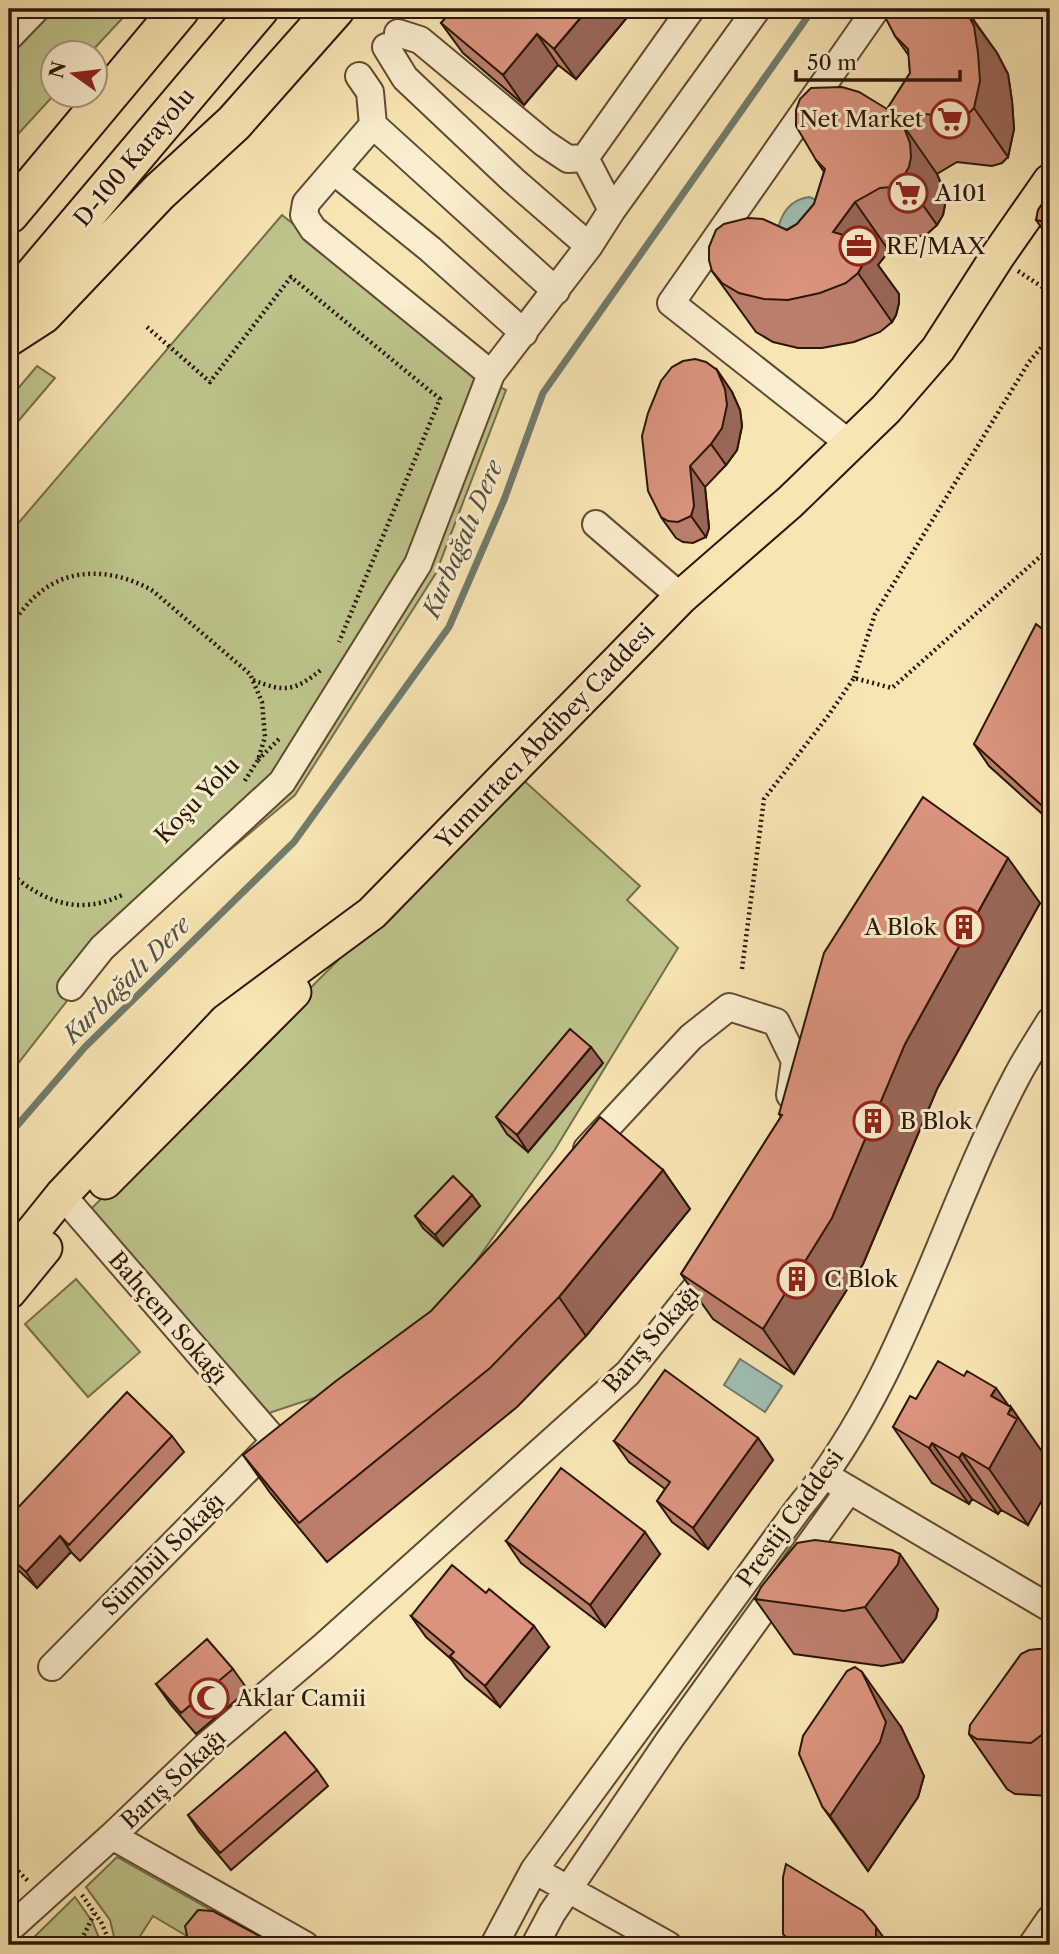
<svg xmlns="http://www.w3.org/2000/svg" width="1059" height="1954" font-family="'Libre Caslon Text',serif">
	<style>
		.green { fill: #bec48c; stroke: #756e48; stroke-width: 2 }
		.water { fill: #9fbeb3; stroke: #717b6d; stroke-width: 2 }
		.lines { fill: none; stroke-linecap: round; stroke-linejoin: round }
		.stream { stroke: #717b6d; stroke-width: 7 }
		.minor-casing { stroke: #5f4a31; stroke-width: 30 }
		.major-casing { stroke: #2c1705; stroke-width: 37 }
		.highway-casing { stroke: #2c1705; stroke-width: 42 }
		.path { stroke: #2c1705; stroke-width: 4.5; stroke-dasharray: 2 3.5; stroke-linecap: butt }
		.minor { stroke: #faeece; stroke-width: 26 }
		.major { stroke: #f8e5b4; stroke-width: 33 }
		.highway { stroke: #f8e5b4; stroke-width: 38 }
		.wall { fill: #bc7e6c; stroke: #2c1705; stroke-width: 2 }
		.shaded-wall { fill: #996758; stroke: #2c1705; stroke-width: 2 }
		.building { fill: #db937d; stroke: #2c1705; stroke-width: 2 }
		.labels { text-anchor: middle; stroke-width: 6; stroke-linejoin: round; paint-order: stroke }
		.poi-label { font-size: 23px; fill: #2c1705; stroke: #faeece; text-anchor: start }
		.street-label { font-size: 23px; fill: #2c1705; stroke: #faeece }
		.water-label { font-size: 24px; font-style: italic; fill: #545142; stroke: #faeece }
	</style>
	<rect width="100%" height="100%" fill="#f8e5b4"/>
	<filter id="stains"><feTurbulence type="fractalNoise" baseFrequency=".00286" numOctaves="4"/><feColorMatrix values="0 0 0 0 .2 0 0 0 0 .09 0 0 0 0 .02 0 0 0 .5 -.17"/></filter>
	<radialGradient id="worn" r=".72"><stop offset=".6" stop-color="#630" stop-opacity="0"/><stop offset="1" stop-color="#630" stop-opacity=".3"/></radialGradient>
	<path class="green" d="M48,9H131L91,52H52L54,95L9,144V49Z
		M282,215L494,384L506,390L436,573L295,795L99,960L9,1075V534Z
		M37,366L55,378L9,432V399Z
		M520,777L640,886L627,900L678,948L554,1151L441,1311L338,1390L254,1418L87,1213Z
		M76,1279L140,1352L88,1397L25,1324Z
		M117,1857L225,1918L202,1945L153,1916L135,1944L116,1945L110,1920L86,1887Z
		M75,1897L92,1921L102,1945H26Z"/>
	<path class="water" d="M809,197L817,200L815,230L777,232C781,214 789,200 809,197Z
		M740,1359L782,1386L765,1412L724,1385Z"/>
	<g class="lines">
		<path class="stream" d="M9,1135L85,1047L294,842L449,627L504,500L543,393L813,9"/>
		<g class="minor-casing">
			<path id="minor" d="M398,33L420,40L544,143L568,159L585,158
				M9,37L36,9
				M386,47L405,78L513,180L589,246
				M359,76L370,92L373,125L556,291
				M373,125L306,203L304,215L313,229L491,374
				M335,172L430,249L524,333
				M612,210L585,158L691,9
				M850,444L671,303L876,9
				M596,524L681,597
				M71,987L102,948L282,782L418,564L491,374L589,246L612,210L757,9
				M587,1149L691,1037L729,1007L776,1022L795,1061L790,1095
				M62,1195L275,1441
				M836,1482L1050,1608
				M52,1667L274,1442
				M112,1836L305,1945
				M534,1870L668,1945
				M9,1929L112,1836L205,1747L324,1646L628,1373L706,1275L712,1263
				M494,1945L534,1870L798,1509C903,1383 941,1219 1017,1076C1027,1057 1039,1039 1050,1021
				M535,1945L552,1913L670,1739L849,1490
				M1032,1945L1050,1919"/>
		</g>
		<g class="major-casing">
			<path id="major" d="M105,1182L294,992
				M9,1261L62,1195L226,1021L372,913L681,597L790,502L886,409L938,349L997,257L1050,181
				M9,1292L45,1248"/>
		</g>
		<g class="highway-casing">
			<path id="highway" d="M9,214L180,9
				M9,305L259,9
				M9,336L43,314L159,192L234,123L335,9"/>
		</g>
		<path class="path" d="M1018,271L1050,292
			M147,327L210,382L291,277L440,399L339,642
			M9,627C18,616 27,603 38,594C71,565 118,570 153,591L250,674L262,702L265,737L258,760L244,782
			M854,678L875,614L1029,362L1050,337
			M253,680C285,693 295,691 322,669
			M258,760L280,738
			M9,872C43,902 79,916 122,895
			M742,969L764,799L828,716L854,678L892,688L1050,548
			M9,1866L14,1867L29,1882
			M82,1895L101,1922L111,1945
			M79,1945L94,1914"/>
		<use href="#minor" class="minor"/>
		<use href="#major" class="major"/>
		<use href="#highway" class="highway"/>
	</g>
	<path class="wall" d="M453,9H634L576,79L558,65L524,105L463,53L441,23Z
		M884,9H966L997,53L1008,74L1012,101L1014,129L1008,157L1002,163L992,166L957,162L937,174L944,191L945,205L943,215L937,225L926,235L914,237L889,251L878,265L899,294V303L896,315L892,322L880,332L854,342L822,348H798L773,342L756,332L712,271L797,224L814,204L824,172L816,160L887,109L910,73L909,56L895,36Z
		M1050,195V232L1044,231L1036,220Z
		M717,370L732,392L740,410L742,426L737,450L726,465L705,487L709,528L706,537L693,543L683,542L676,538L661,517Z
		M1050,635V821L989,766L974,744Z
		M1040,903L937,1089L863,1264L794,1374L713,1319L681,1274L781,1117L779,1114Z
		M603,1063L528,1152L507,1134L496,1117Z
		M663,1170L690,1209L586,1336L517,1407L327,1562L271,1494L243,1455Z
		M472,1195L480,1206L443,1246L423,1228L415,1216Z
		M916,1399L1050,1466L1028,1525L1001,1510L998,1514L972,1499L969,1504L932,1483L893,1427Z
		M172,1436L184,1452L80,1561L71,1552L37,1588L9,1561V1508L14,1512Z
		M758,1438L773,1460L708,1549L672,1522L657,1501L665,1489L629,1462L614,1441Z
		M506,1541L660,1554L605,1627L521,1563Z
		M755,1599L938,1609L936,1618L903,1662L882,1666L794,1654Z
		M411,1616L549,1647L500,1707L465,1678L451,1659L426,1637Z
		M1050,1649V1796L1015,1794L1007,1789L969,1734Z
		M233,1669L248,1690L196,1734L171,1705L156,1684Z
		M901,1727L924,1776L918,1797L868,1871L822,1806Z
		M317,1770L328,1786L231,1870L199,1832L188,1815Z"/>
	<path class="shaded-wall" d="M588,9H634L576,79L554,49Z
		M965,9L997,53L1008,74L1012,101L1014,129L1008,157L974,108Z
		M537,34L558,65L524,105L503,75Z
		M903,125L937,174L944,191L945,205L943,215L937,225L903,177Z
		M855,202L889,251L878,265L899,294V303L896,315L892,322L858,273L833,232Z
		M717,370L732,392L740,410L742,426L737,450L726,465L711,444Z
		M690,466L705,487L709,528L706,537L691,516Z
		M1008,858L1040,903L937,1089L863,1264L794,1374L763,1329L905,1044Z
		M591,1047L603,1063L528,1152L517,1135Z
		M663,1170L690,1209L586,1336L559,1297Z
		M472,1195L480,1206L443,1246L435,1235Z
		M996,1388L1011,1409V1407L1050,1463V1486L1028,1525L989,1469L991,1396Z
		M758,1438L773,1460L708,1549L693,1528Z
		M932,1443L972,1499L969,1504L929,1448Z
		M962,1453L1001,1510L998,1514L959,1458Z
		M9,1459L14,1466L9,1471Z
		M645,1532L660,1554L605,1627L590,1605Z
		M60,1536L71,1552L37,1588L26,1572Z
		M900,1554L938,1609L936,1618L903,1662L865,1607Z
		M534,1626L549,1647L500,1707L485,1686Z
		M862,1672L901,1727L924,1776L918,1797L868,1871L830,1816Z
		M876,1927L889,1945H876Z"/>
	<path class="building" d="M453,9H588L554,49L537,34L503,75L441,23Z
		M884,9H965L974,26L978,53L980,81L974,108L968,114L958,117L923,114L903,125L910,143L911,157L909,167L903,177L892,187L880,188L855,202L833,232L857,239L865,245V254L862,266L858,273L846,283L820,293L788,300L764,299L739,293L722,283L712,271L709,260V247L716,230L724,224L748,218L763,219L787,230L797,224L814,204L825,169L816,160L796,126V110L800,99L811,88L842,87L859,92L887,109L910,73L908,49L895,36L884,15Z
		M1048,195H1050V223L1036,220L1038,210Z
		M695,359L706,362L717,370L725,389L727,405L722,428L711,444L690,466L694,506L691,516L678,522L668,521L661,517L648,491L642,436L648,413L661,381L672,367L683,361Z
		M1036,624L1050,635V813L974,744Z
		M923,797L1008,858L905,1044L832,1218L763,1329L681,1274L782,1115L779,1114L824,953Z
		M570,1029L591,1047L517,1135L496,1117Z
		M600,1117L663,1170L559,1297L490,1368L299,1523L243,1455L336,1381L431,1311L497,1239Z
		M453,1176L472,1195L435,1235L415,1216Z
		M938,1361L964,1376L967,1371L996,1388L991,1396L1011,1407L1008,1414L1017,1419L989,1469L962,1453L959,1458L932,1443L929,1448L893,1427L910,1396L916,1399Z
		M665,1370L758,1438L693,1528L657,1501L670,1482L614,1441Z
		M127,1392L172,1436L69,1545L60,1536L26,1572L9,1556V1508L14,1512Z
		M561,1468L645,1532L590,1605L506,1541Z
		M815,1540L892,1550L900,1554L898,1564L865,1607L844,1611L755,1599L761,1587L797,1543Z
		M452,1565L486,1593L489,1589L534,1626L485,1686L450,1656L454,1652L411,1616Z
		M207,1639L233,1669L181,1713L156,1684Z
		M1038,1649H1050V1727L1048,1730L1031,1743L977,1739L969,1734L970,1725L1021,1654L1029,1650Z
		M855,1667L862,1672L886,1722L880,1742L830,1816L822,1806L799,1754L803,1736L847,1671Z
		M285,1732L317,1770L220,1853L188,1815Z
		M786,1864L863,1911L876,1927V1945H793L783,1934V1877Z
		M198,1910L213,1911L276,1945H189L185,1926Z"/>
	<defs>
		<g id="supermarket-ring" transform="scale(2.0125)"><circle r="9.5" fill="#faeece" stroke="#8f2418" stroke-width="1.5"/><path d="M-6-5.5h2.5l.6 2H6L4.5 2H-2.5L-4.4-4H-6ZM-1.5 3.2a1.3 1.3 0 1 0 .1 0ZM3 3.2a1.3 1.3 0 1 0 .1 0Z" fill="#8f2418"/></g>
		<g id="office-ring" transform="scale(2.0125)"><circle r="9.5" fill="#faeece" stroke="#8f2418" stroke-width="1.5"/><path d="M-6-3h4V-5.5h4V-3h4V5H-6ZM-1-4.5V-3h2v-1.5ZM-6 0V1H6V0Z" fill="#8f2418"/></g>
		<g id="building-ring" transform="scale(2.0125)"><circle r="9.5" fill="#faeece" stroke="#8f2418" stroke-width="1.5"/><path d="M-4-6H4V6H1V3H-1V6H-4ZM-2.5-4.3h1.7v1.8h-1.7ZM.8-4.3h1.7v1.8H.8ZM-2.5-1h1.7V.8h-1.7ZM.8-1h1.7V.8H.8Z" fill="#8f2418"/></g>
		<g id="mosque-ring" transform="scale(2.0125)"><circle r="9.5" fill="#faeece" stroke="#8f2418" stroke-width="1.5"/><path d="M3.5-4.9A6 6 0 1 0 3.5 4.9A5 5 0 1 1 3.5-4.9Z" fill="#8f2418"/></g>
	</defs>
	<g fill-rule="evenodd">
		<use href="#supermarket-ring" x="950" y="119"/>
		<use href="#supermarket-ring" x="908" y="193"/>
		<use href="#office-ring" x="859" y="246"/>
		<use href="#building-ring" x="964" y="927"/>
		<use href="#building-ring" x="873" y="1121"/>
		<use href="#building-ring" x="797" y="1279"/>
		<use href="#mosque-ring" x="209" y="1698"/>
	</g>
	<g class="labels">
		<g class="poi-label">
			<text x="923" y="127" text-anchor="end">Net Market</text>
			<text x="935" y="201">A101</text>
			<text x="886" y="254">RE/MAX</text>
			<text x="937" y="935" text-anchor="end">A Blok</text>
			<text x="900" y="1129">B Blok</text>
			<text x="824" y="1287">C Blok</text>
			<text x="236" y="1706">Aklar Camii</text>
		</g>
		<g class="street-label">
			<text transform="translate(134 157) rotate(-50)" y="8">D-100 Karayolu</text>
			<text transform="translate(545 736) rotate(-46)" y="8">Yumurtacı Abdibey Caddesi</text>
			<text transform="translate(197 800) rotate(-46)" y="8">Koşu Yolu</text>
			<text transform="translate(168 1318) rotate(49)" y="8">Bahçem Sokağı</text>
			<text transform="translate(651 1339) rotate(-49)" y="8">Barış Sokağı</text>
			<text transform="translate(790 1518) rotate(-54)" y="8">Prestij Caddesi</text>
			<text transform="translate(163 1554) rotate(-45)" y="8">Sümbül Sokağı</text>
			<text transform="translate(173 1779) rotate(-43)" y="8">Barış Sokağı</text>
		</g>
		<g class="water-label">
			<text transform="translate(463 539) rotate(-67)" y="8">Kurbağalı Dere</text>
			<text transform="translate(127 980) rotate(-45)" y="8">Kurbağalı Dere</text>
		</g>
	</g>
	<rect width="1059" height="1954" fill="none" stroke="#f8e5b4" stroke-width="35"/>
	<rect x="10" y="10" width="1038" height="1933" fill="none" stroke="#2c1705" stroke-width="3.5"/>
	<rect x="18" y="18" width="1024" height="1919" fill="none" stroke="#2c1705" stroke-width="2"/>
	<g transform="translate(74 74) rotate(284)"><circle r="33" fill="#faeece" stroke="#a8987e" stroke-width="2"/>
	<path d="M0-5L12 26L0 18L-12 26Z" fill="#8f2418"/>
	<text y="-10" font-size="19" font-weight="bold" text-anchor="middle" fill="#2c1705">N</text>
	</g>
	<path d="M796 70v10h164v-10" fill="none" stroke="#2c1705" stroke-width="3.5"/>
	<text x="807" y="70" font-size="21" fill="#2c1705" stroke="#faeece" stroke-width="5" paint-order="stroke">50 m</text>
	<rect width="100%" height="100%" filter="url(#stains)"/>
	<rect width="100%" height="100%" fill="url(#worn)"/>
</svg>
